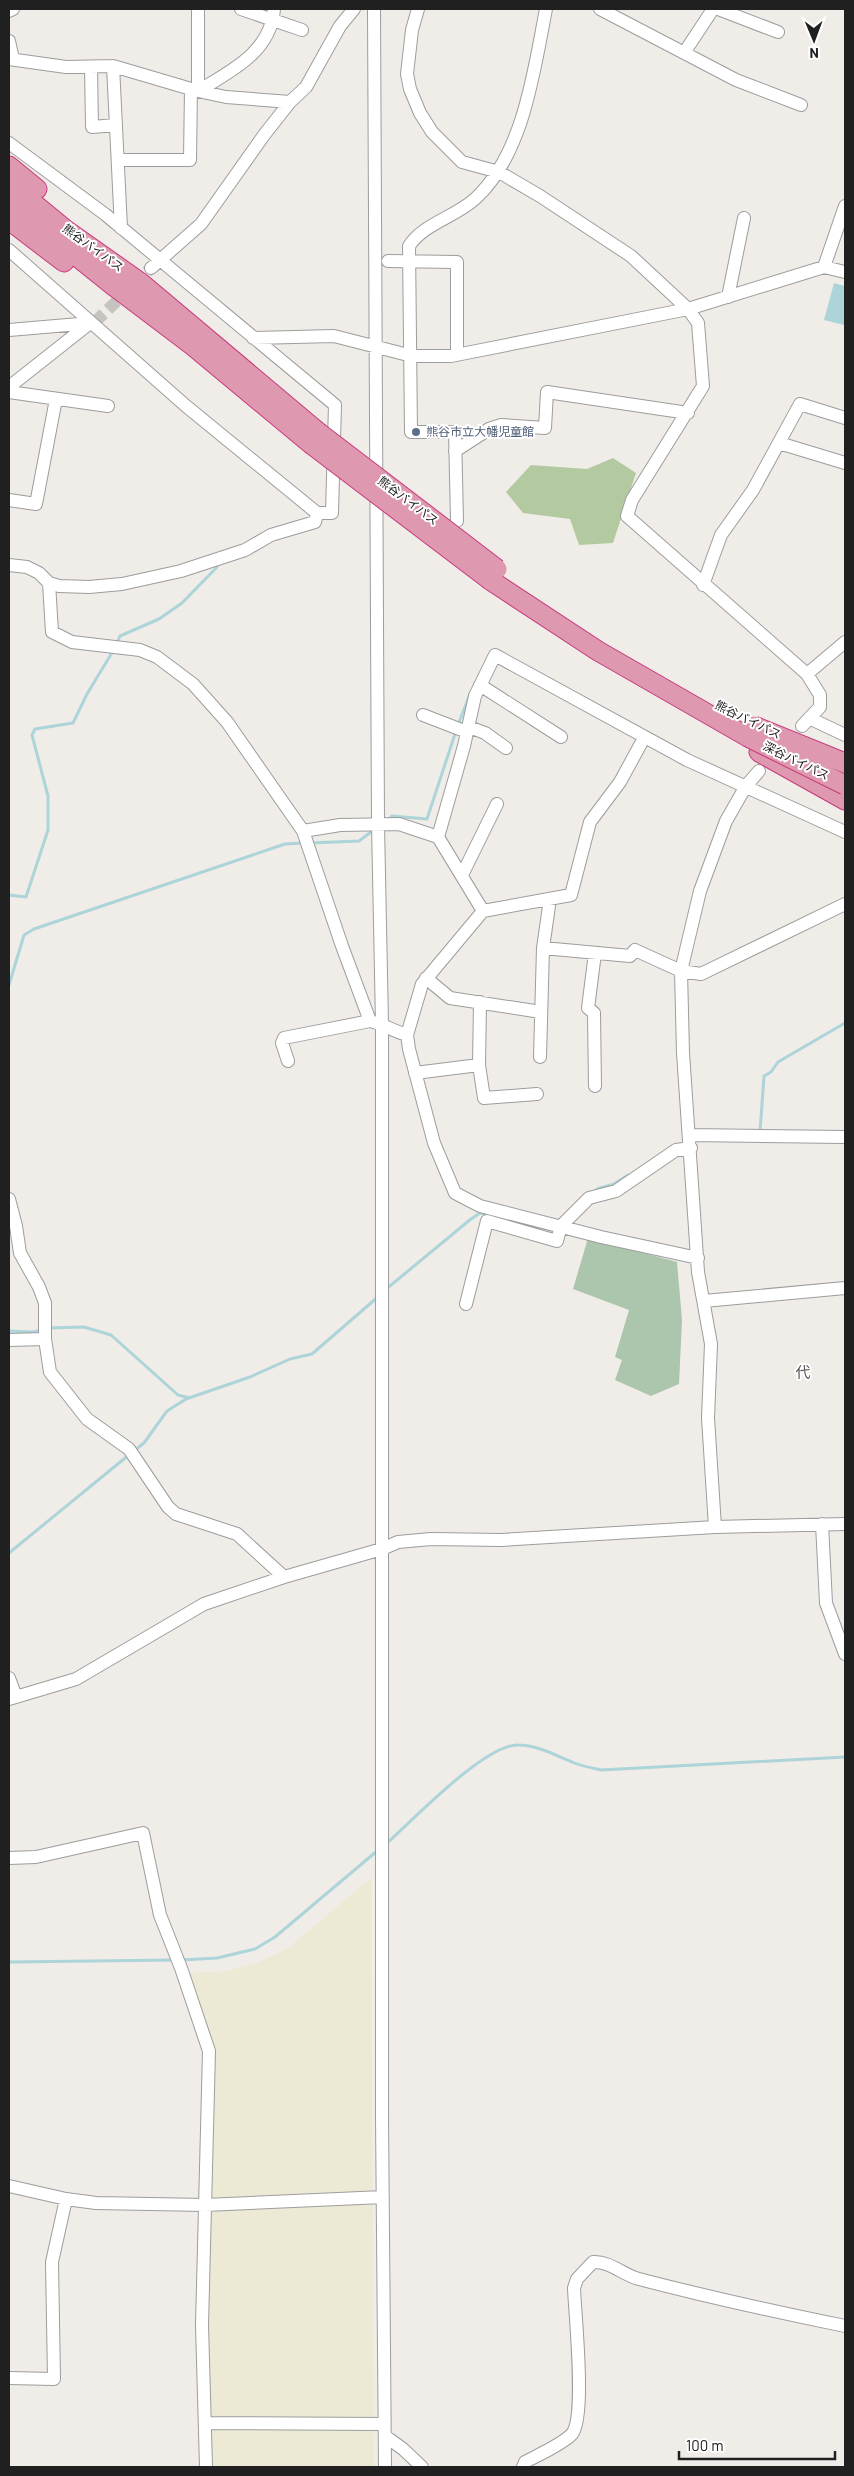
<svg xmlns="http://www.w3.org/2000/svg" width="854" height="2476" font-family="Barlow,'Noto Sans JP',sans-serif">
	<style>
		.farmland { fill: #ecead5 }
		.forest { fill: #b3caa1 }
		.cemetery { fill: #abc6ac }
		.water { fill: #add4d8 }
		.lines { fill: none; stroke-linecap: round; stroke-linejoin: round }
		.stream { stroke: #add4d8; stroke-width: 3 }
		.minor-tunnel { stroke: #c6c3c0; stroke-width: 12; stroke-dasharray: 12 6; stroke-linecap: butt }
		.minor-casing { stroke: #9d9d9d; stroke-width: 14 }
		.highway-casing { stroke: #c83a7f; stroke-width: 21 }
		.minor { stroke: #fff; stroke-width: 12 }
		.highway { stroke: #de98af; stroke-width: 19 }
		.highway-bridge-casing { stroke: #c83a7f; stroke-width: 21; stroke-linecap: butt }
		.highway-bridge { stroke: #de98af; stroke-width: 19 }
		.service-dot { fill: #5c6f8a; stroke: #fff; stroke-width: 2 }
		.labels { text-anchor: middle; stroke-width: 4; stroke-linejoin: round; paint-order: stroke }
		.street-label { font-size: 12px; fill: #202020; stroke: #fff }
		.service-label { font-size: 12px; fill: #4e5e75; stroke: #fff; text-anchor: start }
		.quarter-label { font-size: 15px; fill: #535353; stroke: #fff }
	</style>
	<rect width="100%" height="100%" fill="#f0ece8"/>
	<path class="farmland" d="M371,1878L374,2467H208L207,2047L188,1973L227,1971L259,1962L287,1949Z"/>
	<path class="forest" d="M613,458L636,473L613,543L579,545L570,519L523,513L506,492L531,465L587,469Z"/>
	<path class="cemetery" d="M588,1238L677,1262L682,1320L679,1384L651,1396L615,1380L622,1360L615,1357L629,1310L573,1289Z"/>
	<path class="water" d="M834,283L845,286L844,325L824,320Z"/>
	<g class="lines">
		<path class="stream" d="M117,643L120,636L159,619L182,603L217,567
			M458,725L470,694
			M388,820L392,816L427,819L456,731
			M310,843L359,841L375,829
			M9,895L26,897L48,830V796L32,735L35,729L73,723L87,694L113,651
			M9,985L24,935L34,929L285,844L303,843
			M760,1132L764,1076L771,1072L778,1062L845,1023
			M597,1189L614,1184L628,1175
			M385,1290L471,1219L480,1213L489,1215
			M48,1328L84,1327L111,1335L178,1395L190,1398
			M9,1331L32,1332L42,1330
			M135,1450L144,1443L167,1411L186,1399L250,1377L290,1359L312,1354L379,1296
			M9,1553L130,1454
			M386,1844C412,1821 485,1744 518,1745C537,1745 555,1755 572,1762C581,1766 592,1768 601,1770L845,1757
			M182,1960L217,1958L255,1949L275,1937L377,1851
			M9,1962L175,1960"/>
		<path class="minor-tunnel" d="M95,322L151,268"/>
		<g class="minor-casing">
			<path id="minor" d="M241,9L302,30
				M374,9L378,824L382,1024V2116L385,2467
				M418,9L412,30L407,74L410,89L420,113L432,132L462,162L499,172L540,196L631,256L688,309L698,323L703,386L632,500L627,516L807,674L820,695V707L802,726
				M600,9L736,80L801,105
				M718,9L778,32
				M9,11L13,9
				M9,41L13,59
				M684,53L713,9
				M9,59L66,67L113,66L198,91L226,97L290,102
				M113,66L121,228
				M91,67L92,127L116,125
				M198,91C231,71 271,52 274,9
				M198,91V9
				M9,143L106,215L335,405L332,513H317
				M118,160H190L191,89
				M9,250L186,406L317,513L315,522L271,535L245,550L181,571L122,584L89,587L59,586L49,583L39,573L27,567L9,565
				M388,261L457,262V355
				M824,267L845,206
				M151,268L201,224L264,135L290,102L306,87L340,26L354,9
				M728,297L744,218
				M9,330L91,323
				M253,338L334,336L412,356H451L688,309L824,267L845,272
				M9,387L90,323
				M9,392L108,406
				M779,443L845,463
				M455,451L489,429L501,425L545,428L547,392L688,413
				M9,500L36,504L56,399
				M457,521L455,432H411L409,246C424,223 456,217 476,198C524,153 534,70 546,9
				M49,583L52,632L72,642L140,650L157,657L193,684L227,722L303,831L342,946L370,1021C383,1024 393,1031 407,1035L409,1049L434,1143L455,1193L480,1206L601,1237L698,1258
				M703,585L721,535L753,490L800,404L845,418
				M807,674L845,642
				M480,685L561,737
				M423,715L467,732
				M809,718L845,735
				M469,727L485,733L506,748
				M303,831L340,825L399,824L438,837L483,911L571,895L590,822L620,782L644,738
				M438,837L464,746L475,696L495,655L687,760L845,832
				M462,875L497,804
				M543,948L630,956L635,950L681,971L701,974L845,904
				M595,953L588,1008L594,1013L595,1086
				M426,978L450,998L541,1012
				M480,1002L479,1065L484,1098L537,1094
				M407,1035L422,984L483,911
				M540,1057L543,948L550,899
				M288,1061L282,1043L284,1038L370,1021
				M415,1073L479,1065
				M690,1135L845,1137
				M9,1199L16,1226L20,1253L39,1287L45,1303V1339L50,1372L87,1419L129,1449L168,1507L176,1514L237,1534L284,1577
				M704,1301L845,1288
				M466,1304L487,1221L557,1241L561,1226L589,1198L616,1191L676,1150L691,1148
				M9,1340L45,1339
				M822,1524L826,1603L845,1654
				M715,1527L708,1418L711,1344L698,1272L683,1053L681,971L700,891L726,821L746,786L759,771
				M9,1678L16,1697
				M9,1699L76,1679L204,1604L284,1577L382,1549L398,1542L431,1539L501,1540L715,1527L845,1524
				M9,1858L36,1857L143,1833L160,1915L181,1968L209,2051L202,2325L206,2467
				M9,2186L66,2199L96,2203L205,2205L383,2197
				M9,2378L54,2379L52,2262L66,2199
				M206,2423L384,2424
				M385,2436L403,2449L422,2467
				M523,2467L525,2462C538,2455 563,2444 572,2434C586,2417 575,2315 574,2288L577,2279L593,2262C610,2261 623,2275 639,2279C708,2297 776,2312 845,2326"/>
		</g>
		<g class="highway-casing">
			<path id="highway" d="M9,166L37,189
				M9,183L66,230L141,283L318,432
				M9,202L115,287L193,346L311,444
				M9,220L64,262
				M490,580L598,651L748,737
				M759,752L845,800"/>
		</g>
		<use href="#minor" class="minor"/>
		<use href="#highway" class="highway"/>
		<g class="highway-bridge-casing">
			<path id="highway-bridge" d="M318,432L497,569
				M311,444L490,580
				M754,726L845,763
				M748,737L845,785"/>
		</g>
		<use href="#highway-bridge" class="highway-bridge"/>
	</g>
	<circle class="service-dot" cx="416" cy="432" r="5"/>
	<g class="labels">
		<g class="street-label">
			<text transform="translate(93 248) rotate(36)" y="4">熊谷バイパス</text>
			<text transform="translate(408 501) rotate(37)" y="4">熊谷バイパス</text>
			<text transform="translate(748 720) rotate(26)" y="4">熊谷バイパス</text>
			<text transform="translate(796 761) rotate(26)" y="4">深谷バイパス</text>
		</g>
		<g class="service-label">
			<text x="426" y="436">熊谷市立大幡児童館</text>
		</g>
		<g class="quarter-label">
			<text x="803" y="1378">代</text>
		</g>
	</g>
	<rect width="854" height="2476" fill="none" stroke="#202020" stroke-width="20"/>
	<g transform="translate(814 40) rotate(179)" stroke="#ffffff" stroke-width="4" paint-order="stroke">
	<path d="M0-4L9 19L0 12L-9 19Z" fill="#202020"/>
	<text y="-8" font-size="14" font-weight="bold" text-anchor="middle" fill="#202020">N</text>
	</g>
	<path d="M679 2451v8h156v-8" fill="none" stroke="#202020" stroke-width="2.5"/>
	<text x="686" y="2451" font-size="15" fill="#202020" stroke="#ffffff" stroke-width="4" paint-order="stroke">100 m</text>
</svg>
